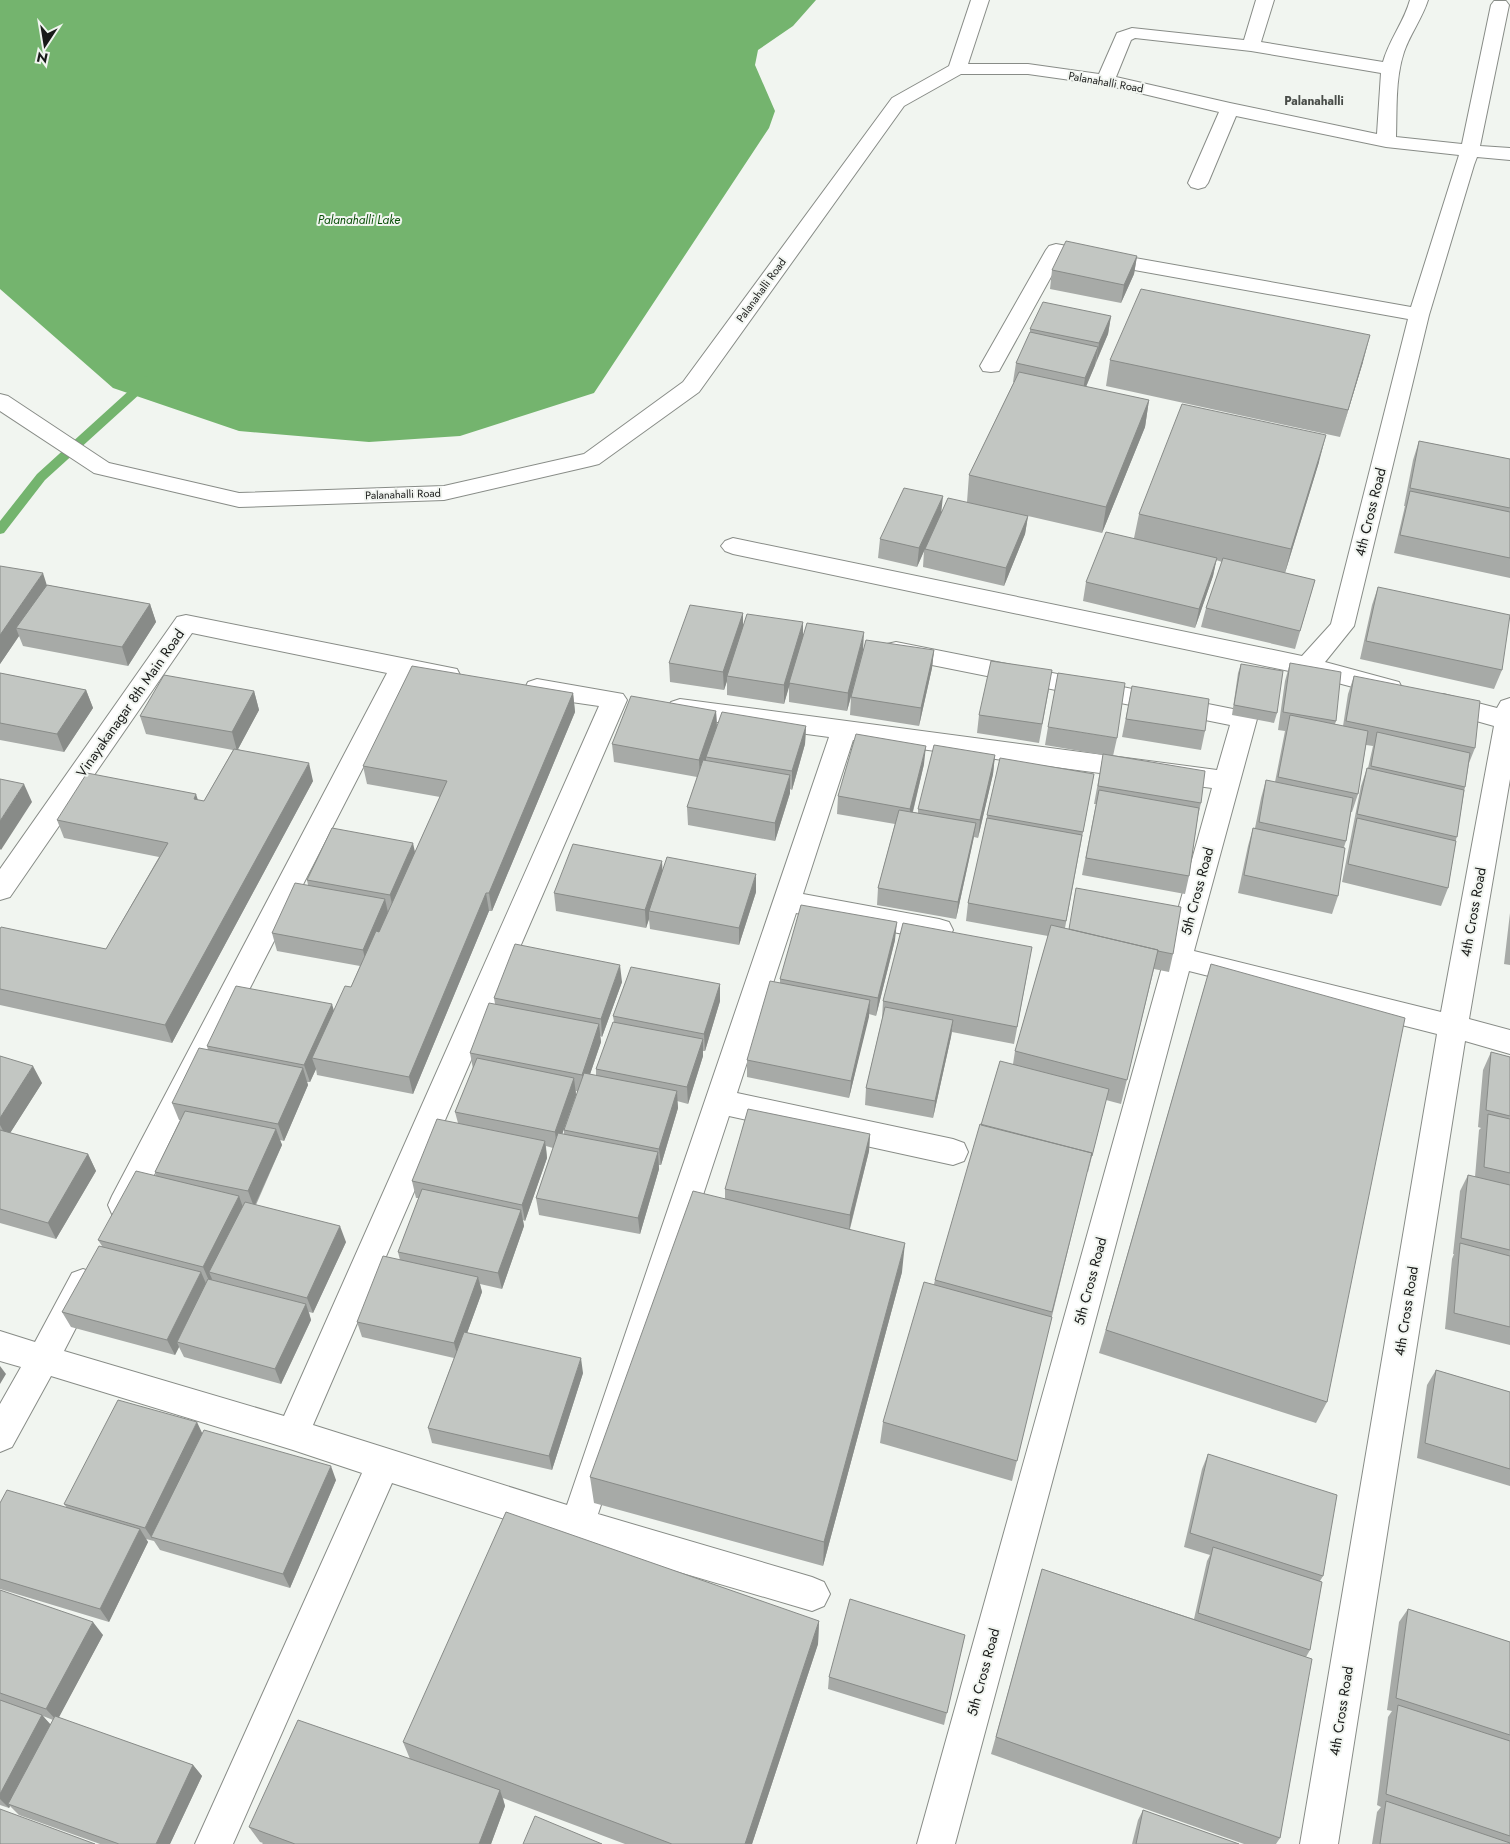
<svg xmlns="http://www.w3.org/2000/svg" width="1510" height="1844" font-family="Jost,sans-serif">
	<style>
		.water { fill: #74b46e }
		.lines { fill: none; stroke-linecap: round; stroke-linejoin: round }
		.stream { fill: #74b46e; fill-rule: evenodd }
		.street-casing { stroke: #888c87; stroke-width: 2 }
		.street { fill: #fff; fill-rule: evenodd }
		.wall { fill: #a7aaa7; fill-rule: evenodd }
		.shaded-wall { fill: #888b88 }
		.building { fill: #c2c6c2; stroke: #888b88 }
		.labels { text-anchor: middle; stroke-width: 4; stroke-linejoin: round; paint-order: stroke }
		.far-street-label { font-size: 11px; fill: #191a19; stroke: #f1f5f0 }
		.far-neighbourhood-label { font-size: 12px; font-weight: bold; fill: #484c48; stroke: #f1f5f0 }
		.far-water-label { font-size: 12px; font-style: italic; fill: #0a4f08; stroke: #f1f5f0 }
		.street-label { font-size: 14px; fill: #191a19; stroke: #f1f5f0 }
	</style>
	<rect width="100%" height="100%" fill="#f1f5f0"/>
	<path class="water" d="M0,0H816L793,26L758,50L755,65L775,111L769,128L594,393L460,436L369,442L239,431L113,388L0,289Z"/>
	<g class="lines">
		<path class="stream" d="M148,376L154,380L152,383L45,480L4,533L0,534V521L37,474L144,377Z"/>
		<g class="street-casing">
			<path id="street" d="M971,0H989L968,64H1028L1099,74L1117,33L1132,28L1244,40L1256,0H1274L1261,42L1383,62C1389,40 1404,22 1410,0H1428C1422,19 1410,34 1404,52C1395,79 1397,109 1396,137L1462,144L1491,5L1494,1H1506L1509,5L1480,146L1510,148V160L1477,157L1474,165L1429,315L1354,626L1325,662L1399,682L1402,688L1399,694L1390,697L1308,675L733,554L725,551L721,546L725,541L733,538L1302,656L1331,624L1408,319L1062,257L999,371L991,372L983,371L980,366L1046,250L1049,246L1056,244L1411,307L1459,155L1386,147L1236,116L1208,183L1205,187L1198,189L1191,187L1188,183L1219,112L1106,85L1028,74H961L904,106L699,392L599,464L591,466L444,500L239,507L94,473L0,411V394L8,396L109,463L239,493L444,486L584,454L683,382L892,98L949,66ZM1135,38L1251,51L1381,73L1377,134L1230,103L1116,77L1131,40Z
				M186,615L457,669L460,675L457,681L448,684L409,678L134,1214L123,1218L112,1214L108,1205L112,1196L387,673L192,633L10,897L0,900V869L177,617Z
				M896,642L1253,713L1257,719L1194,951L1441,1012L1494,726L1434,709L1430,703L1434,697L1443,694L1497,708L1501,701L1510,698V779L1469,1019L1510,1030V1054L1465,1041L1338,1844H1300L1437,1034L1189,971L955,1844H917L1212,788L853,740L803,894L939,919L949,922L953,930L949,938L939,941L796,913L737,1093L953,1139L964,1143L968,1152L964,1161L953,1165L729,1116L598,1514L812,1577L824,1582L830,1594L824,1606L812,1611L577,1542L392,1483L233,1844H195L362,1473L293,1450L51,1376L12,1447L0,1452V1404L21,1367L0,1361V1331L35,1342L72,1273L83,1269L94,1273L99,1283L64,1351L284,1416L599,706L537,697L528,694L525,688L528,682L537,679L623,694L627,700L313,1425L567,1505L829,737L680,717L671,714L667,708L671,702L680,699L1217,770L1230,725L887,656L884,650L887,644Z"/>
		</g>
		<use href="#street" class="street"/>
	</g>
	<path class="wall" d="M1137,256L1134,274L1121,303L1050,289L1052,270Z
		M1111,316L1108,334L1086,387L1149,400L1145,427L1102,533L1028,516L1025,534L1004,586L923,567L924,551L917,567L878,558L880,539L942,511L967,502L969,475L1014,382H1013L1016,363L1030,333V329Z
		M1110,360L1363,362L1340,437L1106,386Z
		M1419,441L1510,459V578L1394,553L1405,506H1404L1413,460Z
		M1319,462L1285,573L1315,580L1295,649L1201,627L1206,608L1222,562L1216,560L1213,576L1195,628L1083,601L1086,582L1134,538L1139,514Z
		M0,566L47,585L150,604L156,622L128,666L23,646L19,636L0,664Z
		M1378,587L1502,670L1494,689L1360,659L1372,605Z
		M743,613V627L803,636L863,650H934L932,668L919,726L850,715L851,697L847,711L789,702V685L784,704L727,695V681L724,690L670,682L669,663Z
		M1290,663L1336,721L1335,724L1343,726L1348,694L1354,676L1475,748L1469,763L1448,888L1441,906L1342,882L1361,786L1367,768H1368L1373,746L1366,745L1358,794L1352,812H1351L1346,841L1344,847L1338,896L1332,914L1238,893L1248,846L1253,828H1255L1261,798L1266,780L1275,782L1285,731L1278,730L1285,681Z
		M1241,664L1277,713L1274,723L1232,715L1238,673Z
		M0,673L86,690L93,708L64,752L0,740Z
		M1132,686L1205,731L1201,750L1122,737Z
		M1049,689L1039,743L977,733L979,715Z
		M254,691L259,710L238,749L313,781L172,1043L0,1005V929L106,949L159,857L64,838L57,820L198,800L204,801L233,750L146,734L140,716Z
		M573,693L575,712L492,911H489L413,1094L317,1075L316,1069L310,1082H307L308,1085L284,1141L280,1140L282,1145L256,1205L346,1242L313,1313L309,1312L311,1320L281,1384L184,1357L179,1347L175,1355L71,1327L62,1312L102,1246L98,1240L156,1176L155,1172L180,1120H179L172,1103L208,1050L207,1046L334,1011L351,987L360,966L277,951L272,933L308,885L307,880L415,852L440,797L367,784L363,766Z
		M716,711L717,726H806L805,744L792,790L790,789V793L775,841L688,825L687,807L697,777L614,762L612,744Z
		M1048,727L1117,738L1113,756L1201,803L1198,816L1189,876L1185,894L1082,875L1096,804H1094L1103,755L1045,745Z
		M995,755L993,774L978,838L974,837L956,919L877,905L878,888L895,824L837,814L838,796L924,764L913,812L918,813V809Z
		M1094,774L1065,928L1173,954L1169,972L1154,969L1121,1104L1106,1100L1088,1172H1087L1012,1481L880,1443L883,1422L934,1284L935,1280L1013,1064L1015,1051L1048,936L966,921L968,903L986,826L987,815Z
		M663,871L756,892L739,945L650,929L649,919L646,928L556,911L554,893Z
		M1510,913V965L1504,964Z
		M895,940L876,1016L869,1014L849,1098L747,1077V1060L780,983V979Z
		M1211,964L1327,1402L1316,1423L1099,1353Z
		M1029,965L1014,1044L952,1032L933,1118L865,1105L866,1088L882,1019L883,1001Z
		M622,982L602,1037L600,1036L601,1042L590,1074L596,1076V1069L614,1022L613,1016L720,984V1001L705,1051H703V1056L688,1104L677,1101L678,1108L661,1165H659V1169L640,1234L539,1215L536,1198L553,1148L546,1146L547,1158L525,1221L523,1220L524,1226L502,1289L480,1284L482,1292L467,1333L583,1373L552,1470L432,1443L428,1428L454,1358L362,1337L357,1322L400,1260L398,1252L419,1198H416L412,1181L458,1123L455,1112L473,1069L470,1053L495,1004L494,998ZM576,1091H578L564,1130V1135L562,1134L576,1095Z
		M1491,1052L1510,1057V1345L1445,1329L1452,1259L1454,1254H1453L1460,1191L1468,1175L1475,1177L1479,1130L1481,1128L1478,1127L1483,1070Z
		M0,1056L42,1083L10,1133L88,1154L96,1171L56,1239L0,1223Z
		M870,1134L869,1151L850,1229L902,1272L823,1566L594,1503L590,1477L725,1198V1189Z
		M1436,1370L1510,1392V1486L1417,1458L1427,1385Z
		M202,1434L336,1480L290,1588L160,1550L154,1541L146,1539L148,1542L109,1622L0,1589V1503L67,1508L64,1504Z
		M1208,1454L1323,1576L1320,1581L1310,1650L1306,1657L1280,1838L1276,1844H1244L991,1754L1042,1569L1194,1619L1207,1561L1210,1555L1184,1547L1202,1469Z
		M0,1590L103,1635L58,1718L193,1765L202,1776L170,1844H100L19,1815L10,1806L9,1808L0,1805ZM43,1716L53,1720L50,1725Z
		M1408,1609L1510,1642V1844H1372L1377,1812L1381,1807L1377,1805L1388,1717L1392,1711L1387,1710L1399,1622Z
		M819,1621L818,1644L752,1844H625L503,1798L505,1806L491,1844H262L263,1843L260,1842L249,1827L410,1759L403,1742Z
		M965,1635L944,1725L828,1689L829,1677Z
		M1143,1810L1239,1844H1132L1138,1820Z"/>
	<path class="shaded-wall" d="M1137,256L1134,274L1121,303L1124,285Z
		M1111,316L1108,334L1096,362L1099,343Z
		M1370,335L1363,362L1340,437L1348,410Z
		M1098,347L1095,365L1082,396L1085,378Z
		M1149,400L1145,427L1102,533L1106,507Z
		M1326,435L1319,462L1284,576L1291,549Z
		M943,496L941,515L925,549L924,551L917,567L919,548Z
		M1028,516L1025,534L1004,586L1006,568Z
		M1217,558L1213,576L1195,628L1199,609Z
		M43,573L49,592L16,628L19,636L0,664V635Z
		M150,604L156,622L128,666L122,647Z
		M743,613V631L727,676V681L724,690L723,672Z
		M803,622V640L784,704V685Z
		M864,632L863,650L847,711L848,693Z
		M934,650L932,668L919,726L921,708Z
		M86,690L93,708L64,752L57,734Z
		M254,691L259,710L237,751L232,732Z
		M573,693L575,712L492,911L489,893Z
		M716,711L717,729L706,757V760L700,778L699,760Z
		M806,726L805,744L792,790V771Z
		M926,746L924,764L909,827L910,809Z
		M995,755L993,774L978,838L980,820Z
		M309,763L313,781L172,1043L165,1025Z
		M790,775V793L775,841V823Z
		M24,784L32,802L1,850L0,849V821Z
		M196,794L202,812L194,799Z
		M976,823L973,841L956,919L958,902Z
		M413,843L417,861L394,913L390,895Z
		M662,861L663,878L649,911V919L646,928L645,910Z
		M756,874V892L739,945V928Z
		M486,893L489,911L413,1094L409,1077Z
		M385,899L389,917L367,968L363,950Z
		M897,922L895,940L876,1016L878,998Z
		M620,965L622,982L602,1037L601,1019Z
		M720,984V1001L705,1051L704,1034Z
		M870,1000L869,1017L849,1098L851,1081Z
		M332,1004L337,1021L312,1058L316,1069L310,1082L304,1065Z
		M953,1020L951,1037L933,1118L935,1101Z
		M599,1024L601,1042L584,1092L582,1075Z
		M703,1039V1056L688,1104L687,1087Z
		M33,1066L42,1083L7,1138L0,1125V1118Z
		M303,1068L308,1085L284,1141L278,1124Z
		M574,1078L576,1095L557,1149L555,1132Z
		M677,1091L678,1108L661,1165L659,1149Z
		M276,1129L282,1145L254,1207L248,1191Z
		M870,1134L869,1151L849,1231L850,1215Z
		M545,1141L547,1158L525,1221L522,1205Z
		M658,1152L659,1169L640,1234L638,1218Z
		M88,1154L96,1171L56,1239L48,1223Z
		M239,1196L245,1213L209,1272L212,1279L210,1283L203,1267Z
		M521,1210L524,1226L502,1289L498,1273Z
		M340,1226L346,1242L313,1313L307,1298Z
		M905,1243L902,1272L823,1566L824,1542Z
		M201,1272L208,1288L177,1342L179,1347L175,1355L167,1340Z
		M478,1277L482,1292L458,1358L454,1343Z
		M306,1304L311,1320L281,1384L275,1369Z
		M581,1358L583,1373L552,1470L549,1456Z
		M0,1366L6,1374L0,1384Z
		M197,1422L204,1437L151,1537L154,1541L145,1528Z
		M331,1466L336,1480L290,1588L283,1574Z
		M140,1529L148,1542L109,1622L100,1609Z
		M819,1621L818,1644L752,1844H745Z
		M93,1622L103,1635L57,1721L46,1709Z
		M42,1715L52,1726L8,1804L10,1806L9,1808L0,1799V1794Z
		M193,1765L202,1776L170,1844H156Z
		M500,1790L505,1806L491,1844H479Z"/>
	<path class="building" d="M1066,241L1137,256L1124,285L1052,270Z
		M1141,289L1370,335L1348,410L1110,360Z
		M1043,302L1111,316L1099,343L1030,329Z
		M1030,332L1098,347L1085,378L1016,363Z
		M1019,372L1149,400L1106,507L969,475Z
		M1182,404L1326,435L1291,549L1139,514Z
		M1419,441L1510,459V508L1410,488Z
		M904,488L943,496L919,548L880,539Z
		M1410,491L1510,512V558L1400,535Z
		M948,498L1028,516L1006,568L925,549Z
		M1106,532L1217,558L1199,609L1086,582Z
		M1223,558L1315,580L1300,631L1206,608Z
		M0,566L43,573L0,635Z
		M47,585L150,604L122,647L16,628Z
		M1378,587L1510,615L1502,670L1366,641Z
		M690,605L743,613L723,672L669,663Z
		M747,614L803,622L784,685L727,676Z
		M807,623L864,632L848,693L789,683Z
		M866,640L934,650L921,708L851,697Z
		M991,661L1052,670L1042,724L979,715Z
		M1290,663L1341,672L1336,721L1283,712Z
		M1241,664L1283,671L1277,713L1234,705Z
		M412,666L573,693L489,893H486L409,1077L312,1058L345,986L351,987L376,931L379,932L447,781L363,766Z
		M0,673L86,690L57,734L0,723Z
		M1058,673L1125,683L1117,738L1048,727Z
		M164,675L254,691L232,732L140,716Z
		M1354,676L1480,701L1475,748L1346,721Z
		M1132,686L1209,699L1205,731L1126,719Z
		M631,696L716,711L699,760L612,744Z
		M722,712L806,726L792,771L706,757Z
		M1290,715L1368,731L1358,794L1278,777Z
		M1377,732L1470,753L1465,787L1371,766Z
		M856,734L926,746L910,809L838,796Z
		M934,745L995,755L980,820L918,809Z
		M234,749L309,763L165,1025L0,989V929L1,927L106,949L168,843L57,820L87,773L196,794L194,799L204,801Z
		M1103,754L1205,771L1201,803L1098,786Z
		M1000,758L1094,774L1083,832L987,815Z
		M703,760L790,775L775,823L687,807Z
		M1367,768L1464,790L1457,837L1357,814Z
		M0,779L24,784L0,821Z
		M1266,780L1353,798L1346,841L1259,822Z
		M1099,790L1199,808L1189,876L1086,858Z
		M899,810L976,823L958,902L878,888Z
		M987,818L1082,835L1066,921L968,903Z
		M1357,818L1456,841L1448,888L1348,864Z
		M332,828L413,843L390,895L307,880Z
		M1253,828L1345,848L1338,896L1244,875Z
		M573,844L662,861L645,910L554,893Z
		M667,857L756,874L739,928L649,911Z
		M295,883L385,899L363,950L272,933Z
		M1076,888L1181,907L1173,954L1158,951V950L1069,929Z
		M801,905L897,922L878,998L780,979Z
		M903,923L1032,947L1017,1027L883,1001Z
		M1051,925L1158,950L1127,1080L1015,1051Z
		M515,944L620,965L601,1019L494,998Z
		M1211,964L1405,1018L1327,1402L1106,1330Z
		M631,967L720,984L704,1034L613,1016Z
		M770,981L870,1000L851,1081L747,1060Z
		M236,986L332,1004L304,1065L207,1046Z
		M489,1003L599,1024L582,1075L470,1053Z
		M885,1007L953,1020L935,1101L866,1088Z
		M613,1022L703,1039L687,1087L596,1069Z
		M199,1048L303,1068L278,1124L172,1103Z
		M1491,1052L1510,1057V1116L1486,1110Z
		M0,1056L33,1066L0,1118Z
		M477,1058L574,1078L555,1132L455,1112Z
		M1000,1061L1109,1089L1092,1156H1091L1092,1153L981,1125Z
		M584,1073L677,1091L659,1149L564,1130Z
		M748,1109L870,1134L850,1215L725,1189Z
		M185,1111L276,1129L248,1191L155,1172Z
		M1488,1114L1510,1119V1173L1484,1167Z
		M437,1119L545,1141L522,1205L412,1181Z
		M980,1124L1092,1153L1052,1312L935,1280Z
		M0,1130L88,1154L48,1223L0,1209Z
		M558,1133L658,1152L638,1218L536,1198Z
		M136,1171L239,1196L203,1267L98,1240Z
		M1468,1175L1510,1185V1250L1461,1238Z
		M422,1189L521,1210L498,1273L398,1252Z
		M693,1191L905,1243L824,1542L590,1477Z
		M245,1202L340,1226L307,1298L209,1272Z
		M1460,1243L1510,1256V1327L1454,1313Z
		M99,1246L201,1272L167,1340L62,1312Z
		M383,1256L478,1277L454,1343L357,1322Z
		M208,1279L306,1304L275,1369L177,1342Z
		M924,1282L1052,1317L1017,1461L883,1422Z
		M464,1332L581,1358L549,1456L428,1428Z
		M1436,1370L1510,1392V1469L1425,1443Z
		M118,1400L197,1422L145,1528L64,1504Z
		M204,1430L331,1466L283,1574L151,1537Z
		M1208,1454L1337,1495L1323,1576L1190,1533Z
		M7,1490L140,1529L100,1609L0,1579V1503Z
		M506,1512L819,1621L745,1844H672L403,1742Z
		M1213,1547L1322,1582L1310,1650L1198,1613Z
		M1042,1569L1312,1659L1280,1838L996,1737Z
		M0,1590L93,1622L46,1709L0,1693Z
		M850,1599L965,1635L947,1713L829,1677Z
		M1408,1609L1510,1642V1735L1396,1698Z
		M0,1700L42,1715L0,1794Z
		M1398,1705L1510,1741V1836L1386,1794Z
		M55,1716L193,1765L156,1844H119L8,1804Z
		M298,1720L500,1790L479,1844H295L249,1827Z
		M1386,1801L1510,1843V1844H1380Z
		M0,1809L95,1844H0Z
		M1143,1810L1239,1844H1136Z
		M535,1816L602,1844H523Z"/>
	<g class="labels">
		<g class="far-street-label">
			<text transform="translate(1106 82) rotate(10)" y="4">Palanahalli Road</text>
			<text transform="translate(761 290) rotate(-54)" y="4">Palanahalli Road</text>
			<text transform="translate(403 494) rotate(-2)" y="4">Palanahalli Road</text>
		</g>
		<g class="far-neighbourhood-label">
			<text x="1314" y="105">Palanahalli</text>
		</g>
		<g class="far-water-label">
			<text x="359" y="224">Palanahalli Lake</text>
		</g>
		<g class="street-label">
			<text transform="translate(1370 512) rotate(-76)" y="5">4th Cross Road</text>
			<text transform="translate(130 703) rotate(-55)" y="5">Vinayakanagar 8th Main Road</text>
			<text transform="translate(1197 891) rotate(-75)" y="5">5th Cross Road</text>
			<text transform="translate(1473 912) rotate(-80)" y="5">4th Cross Road</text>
			<text transform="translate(1090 1281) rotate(-75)" y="5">5th Cross Road</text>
			<text transform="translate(1406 1311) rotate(-81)" y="5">4th Cross Road</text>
			<text transform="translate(983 1672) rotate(-75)" y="5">5th Cross Road</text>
			<text transform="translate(1341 1711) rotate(-81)" y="5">4th Cross Road</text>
		</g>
	</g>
	<g transform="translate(45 45) rotate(192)" stroke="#f1f5f0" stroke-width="4" paint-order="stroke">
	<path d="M0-4L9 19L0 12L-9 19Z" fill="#191a19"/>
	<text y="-8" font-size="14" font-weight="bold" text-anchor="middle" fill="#191a19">N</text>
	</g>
</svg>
